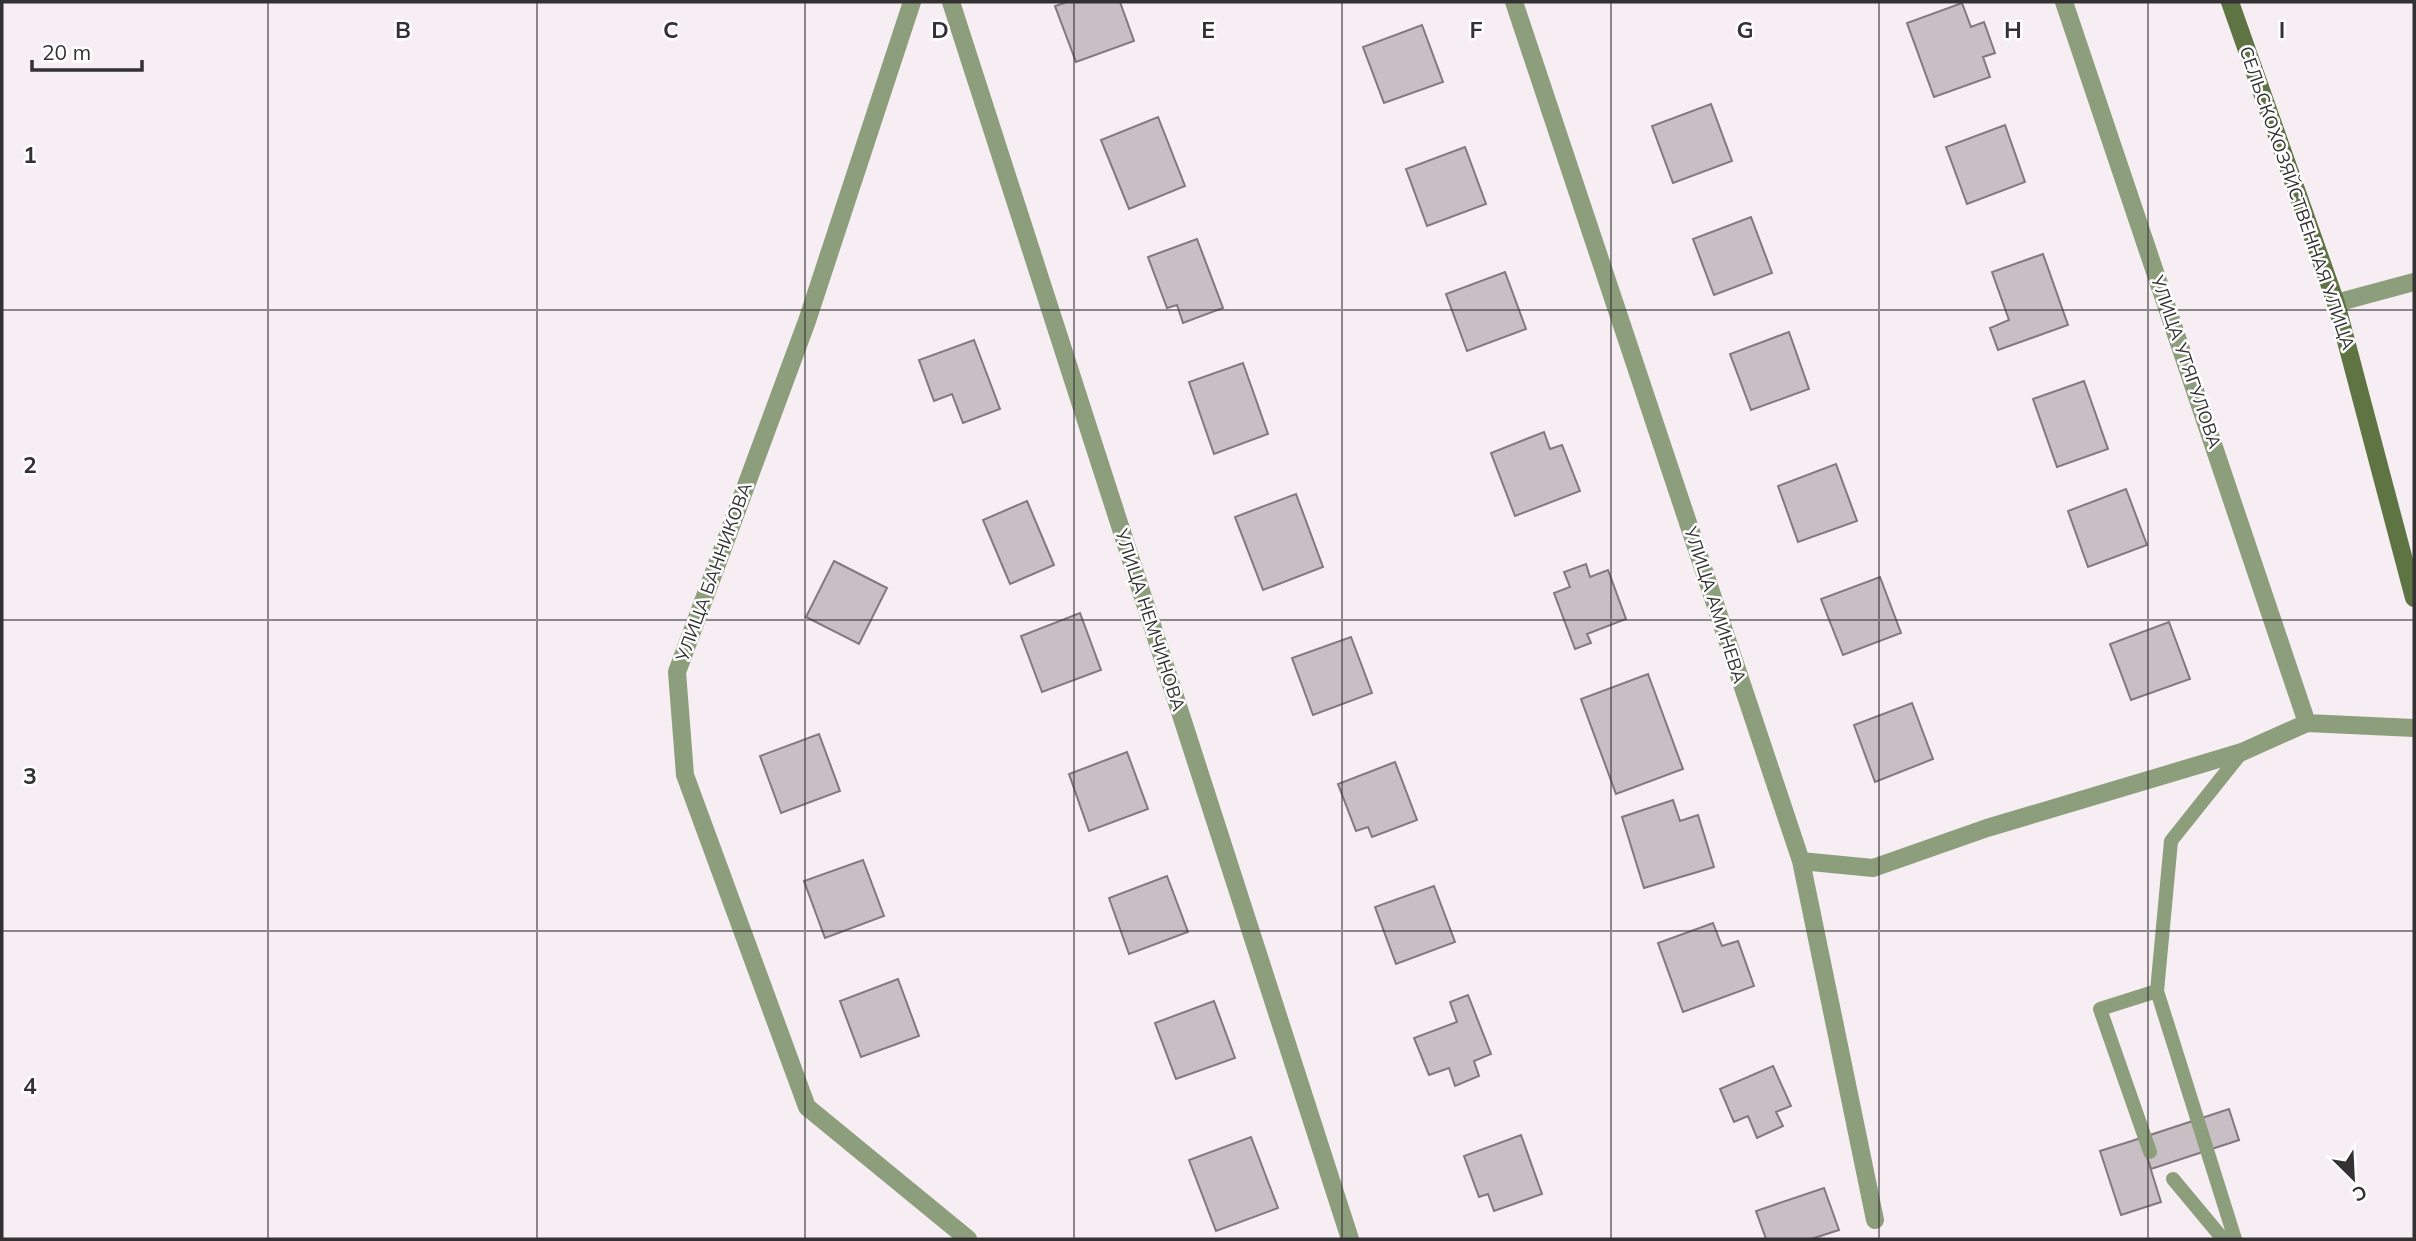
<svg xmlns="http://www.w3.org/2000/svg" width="2416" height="1241" font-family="Mulish,sans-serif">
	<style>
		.building { fill: #c8bfc4; stroke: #81797e; stroke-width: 2 }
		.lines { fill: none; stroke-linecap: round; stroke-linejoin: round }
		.service { stroke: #8d9e7c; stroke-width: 14 }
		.minor { stroke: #8d9e7c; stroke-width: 18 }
		.secondary { stroke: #5e7543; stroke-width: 18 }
		.grid { fill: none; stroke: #343133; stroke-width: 2; stroke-opacity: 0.55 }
		.labels { text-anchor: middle; stroke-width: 5; stroke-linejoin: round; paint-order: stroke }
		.street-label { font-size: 18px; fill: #343133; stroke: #fff }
		.grid-label { font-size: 23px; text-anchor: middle; font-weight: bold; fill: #343133; stroke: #fff; stroke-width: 5; stroke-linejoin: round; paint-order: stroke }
	</style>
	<rect width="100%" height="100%" fill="#f7eef3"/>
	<path class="building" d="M1067,2H1120L1134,41L1076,62L1055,6Z
		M1962,3L1971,27L1984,22L1995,53L1983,57L1990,77L1934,97L1907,23Z
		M1422,25L1443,82L1384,103L1363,47Z
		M1711,104L1732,161L1673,183L1652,126Z
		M1158,117L1185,186L1129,209L1101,140Z
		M2005,125L2025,182L1967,204L1946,147Z
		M1465,147L1486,204L1427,226L1406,169Z
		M1751,217L1772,273L1714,295L1693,239Z
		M1197,239L1223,308L1183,323L1177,305L1167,308L1148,257Z
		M2043,254L2068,325L1998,350L1990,328L2009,320L1992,272Z
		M1505,272L1526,329L1467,351L1446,294Z
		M1789,332L1809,389L1751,410L1730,354Z
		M974,340L1000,409L963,423L952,394L934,401L919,360Z
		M1243,363L1268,434L1214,454L1189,382Z
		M2084,381L2108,449L2057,467L2033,399Z
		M1544,432L1550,449L1562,445L1580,491L1515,516L1491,453Z
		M1836,464L1857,521L1798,542L1778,486Z
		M2126,489L2147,545L2088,567L2068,511Z
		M1296,494L1323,567L1263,590L1235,517Z
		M1027,501L1054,565L1010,584L983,520Z
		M834,561L887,588L859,644L806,617Z
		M1586,564L1590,577L1608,570L1626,619L1587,634L1591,643L1575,649L1554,593L1570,587L1564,572Z
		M1880,577L1901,633L1843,655L1821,599Z
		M1080,613L1101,670L1042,692L1021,636Z
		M2169,622L2190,679L2131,700L2110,644Z
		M1351,637L1372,693L1313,715L1292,658Z
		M1648,674L1683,769L1616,794L1581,699Z
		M1912,703L1933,759L1875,782L1854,725Z
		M819,734L840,791L781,813L760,756Z
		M1127,752L1148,809L1089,831L1069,774Z
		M1395,762L1417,820L1372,837L1368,827L1356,831L1338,784Z
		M1673,800L1680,821L1698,815L1714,867L1644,888L1622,817Z
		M863,860L884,916L825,938L804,881Z
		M1167,876L1188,932L1129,954L1109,898Z
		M1434,886L1455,942L1396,964L1375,907Z
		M1713,923L1722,946L1738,941L1754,986L1683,1012L1658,943Z
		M898,979L919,1036L861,1057L840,1001Z
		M1468,995L1491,1054L1474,1061L1479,1076L1455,1086L1449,1068L1429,1075L1414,1038L1457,1022L1450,1002Z
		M1214,1001L1235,1058L1176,1079L1155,1023Z
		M1773,1066L1791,1106L1776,1112L1783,1126L1757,1138L1748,1116L1734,1122L1720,1089Z
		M2229,1109L2239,1140L2151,1169L2141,1138Z
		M1521,1135L1542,1194L1494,1211L1488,1194L1479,1197L1464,1156Z
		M1251,1137L1278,1208L1216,1231L1189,1160Z
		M2141,1138L2161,1202L2121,1215L2100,1151Z
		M1824,1188L1839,1230L1811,1239H1766L1756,1211Z"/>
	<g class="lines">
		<path class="service" d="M2157,991L2171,841L2242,752
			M2150,1152L2100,1009L2157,991L2235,1239
			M2173,1179L2223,1239"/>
		<path class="minor" d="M912,2L807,321L677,672L685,775L807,1107L968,1239
			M951,2L1350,1239
			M1514,2L1801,861L1875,1220
			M2064,2L2307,723
			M2336,303L2414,282
			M1801,861L1873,868L1987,828L2242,752L2307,723L2414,728"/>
		<path class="secondary" d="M2230,2L2336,303L2414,598"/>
	</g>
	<path class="grid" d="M268,2V1239M537,2V1239M805,2V1239M1074,2V1239M1342,2V1239M1611,2V1239M1879,2V1239M2148,2V1239M2,310H2414M2,620H2414M2,931H2414"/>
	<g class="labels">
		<g class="street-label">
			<text transform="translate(2297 198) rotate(71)" y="6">СЕЛЬСКОХОЗЯЙСТВЕННАЯ УЛИЦА</text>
			<text transform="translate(2186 362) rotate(71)" y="6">УЛИЦА УТЯГУЛОВА</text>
			<text transform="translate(714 572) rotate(-70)" y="6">УЛИЦА БАННИКОВА</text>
			<text transform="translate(1715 605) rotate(72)" y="6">УЛИЦА АМИНЕВА</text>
			<text transform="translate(1150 620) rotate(72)" y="6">УЛИЦА НЕМЧИНОВА</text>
		</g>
	</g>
	<g class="grid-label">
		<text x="403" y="38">B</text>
		<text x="671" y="38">C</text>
		<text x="940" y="38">D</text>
		<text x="1208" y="38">E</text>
		<text x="1476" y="38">F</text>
		<text x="1745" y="38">G</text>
		<text x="2013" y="38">H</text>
		<text x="2282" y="38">I</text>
		<text x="30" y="163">1</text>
		<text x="30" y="473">2</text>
		<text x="30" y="784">3</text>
		<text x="30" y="1094">4</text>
	</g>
	<rect width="2416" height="1241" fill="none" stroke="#343133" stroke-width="7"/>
	<g transform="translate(2353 1178) rotate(156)" stroke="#ffffff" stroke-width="5" paint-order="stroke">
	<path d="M0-5L12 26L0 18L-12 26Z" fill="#343133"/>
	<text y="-10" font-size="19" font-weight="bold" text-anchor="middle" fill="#343133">С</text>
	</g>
	<path d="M32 60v10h110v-10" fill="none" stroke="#343133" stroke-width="3.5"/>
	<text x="42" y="60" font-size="21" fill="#343133" stroke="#ffffff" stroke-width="5" paint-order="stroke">20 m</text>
</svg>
